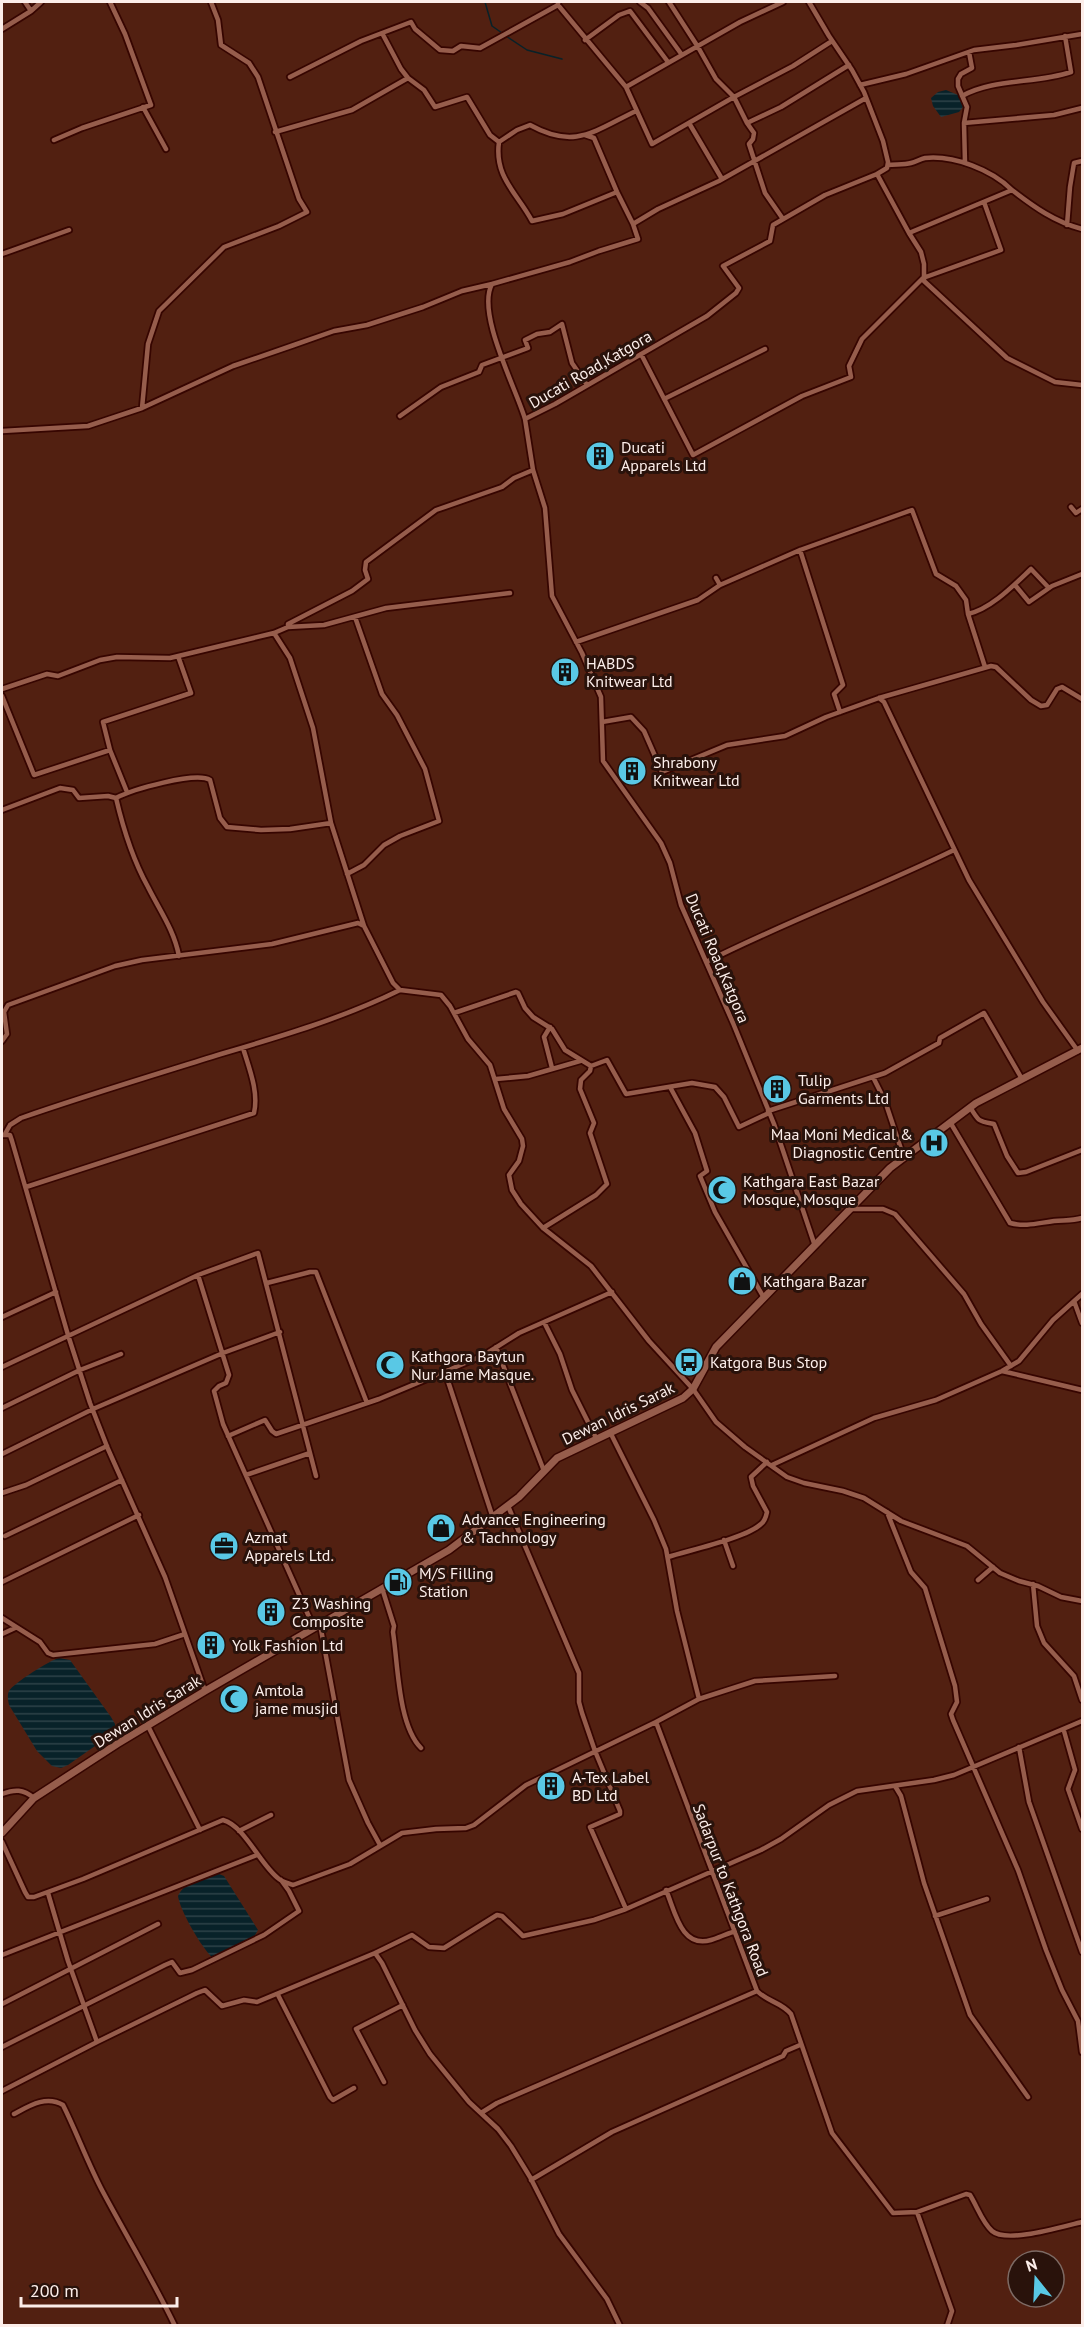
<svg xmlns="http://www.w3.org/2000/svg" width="1084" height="2327" font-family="'PT Sans',sans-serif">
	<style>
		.water { fill: url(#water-rules) }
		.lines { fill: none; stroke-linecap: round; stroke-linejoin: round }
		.stream { stroke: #082229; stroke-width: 1.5 }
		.street-casing { stroke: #360500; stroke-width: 8 }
		.secondary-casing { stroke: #360500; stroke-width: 10 }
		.street { stroke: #965d4c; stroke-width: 4.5 }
		.secondary { stroke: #965d4c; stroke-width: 7 }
		.labels { text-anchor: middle; stroke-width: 6; stroke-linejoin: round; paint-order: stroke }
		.street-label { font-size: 16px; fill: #fceeea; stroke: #29120b }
		.poi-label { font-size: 16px; fill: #fceeea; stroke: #29120b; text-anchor: start }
	</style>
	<defs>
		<pattern id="water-rules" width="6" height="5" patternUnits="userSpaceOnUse" patternTransform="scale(1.5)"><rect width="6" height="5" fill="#082229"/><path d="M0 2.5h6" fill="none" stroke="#2d4248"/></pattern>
	</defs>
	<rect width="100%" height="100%" fill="#522011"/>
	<path class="water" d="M946,90L958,95L963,107L959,112L941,117L933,106L931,98L938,92Z
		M59,1658L70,1660L111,1717L115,1724V1732L68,1765L61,1768L52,1766L37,1751L9,1705C8,1700 7,1695 9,1691C14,1683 50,1660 59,1658Z
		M219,1874L224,1876L258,1930L254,1937L212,1957C202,1948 180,1911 178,1896C183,1883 206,1876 219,1874Z"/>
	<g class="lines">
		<path class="stream" d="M485,2L492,26L502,33
			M506,36L527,50L562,59"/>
		<g class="street-casing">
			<path id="street" d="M25,2L31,11
				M640,2L648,8L682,55
				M669,2L698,47L716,79L734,97L747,123L754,133L753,139L749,144L765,193L783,219
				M809,2L829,36L852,70L864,92L883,141L888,162L887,168L877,174
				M558,5L626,87L652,144L734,97L793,66L832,41
				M2,29L31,11L41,2
				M382,33L401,69L408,78L424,90L435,107L467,97L490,135L499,142L517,130L530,125C575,150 594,131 636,111
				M585,40L619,15L630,11L668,62
				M290,77L361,41L411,22L415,29L440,50L453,51L461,46L480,48L558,5V2
				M860,85L906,74L974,50L1016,45L1082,34
				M626,87L740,22L783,2
				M962,96C994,78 1036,84 1071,72L1065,36
				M143,107L166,149
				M689,123L722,179
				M747,123L781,107L849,65
				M964,123L967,107L958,86V79L961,74L972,68L969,52
				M275,132L352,110L408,78
				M585,135L594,138L617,192L633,224
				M54,140L82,128L151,105L125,34L110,2
				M499,142C494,177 517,193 532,221L563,214L617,192
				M965,163L964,123L1054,115L1082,108
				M888,165C895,164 904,165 911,163C916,162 920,159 925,158C954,155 992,170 1012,190
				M1067,225L1070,187L1074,163L1082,161
				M909,233L921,252L924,264V281L1007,358L1055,382L1082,385
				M2,254L69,230
				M641,354L693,455L802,396L851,377L849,366L862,339L923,278L1001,250L984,202
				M664,399L765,349
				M142,408L148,344L159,311L224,247L279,226L307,212L299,199L258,77L249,63L221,45L218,20L211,2
				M400,416L441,387L479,372L482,365L528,348L525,340L537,334L550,332L562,324L572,363L587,385
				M525,419C516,388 476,313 492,284L570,262L599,251L638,239L633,224L658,209L719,181L866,98
				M2,431L88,426L142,408L233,366L294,345L334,331L367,325L423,307L462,291L492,284
				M1071,507L1076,513L1082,509
				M800,550L843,685L834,694L840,712
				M716,578L720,585L800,550L912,510L936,574L956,586L966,600L968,614
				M1015,585L1029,602L1052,586L1082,574
				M288,627L324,625L386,608L510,593
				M274,633L290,658L313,728L331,823L364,926L393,983L400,990L441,995L450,1006L468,1039L490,1065L504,1109L522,1139L523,1146L519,1161L509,1175L512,1190L521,1204L543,1228L591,1266L649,1341L693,1389L716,1422L745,1447L787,1477L804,1483L843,1491L864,1498L901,1521L967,1546L1000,1573L1019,1581L1038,1586L1061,1597L1082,1601
				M576,642L698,600L720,585
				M985,667L968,614C991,609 1014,585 1031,569L1049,588
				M2,689L47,674L58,676L100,660L117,657L170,658L274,633L288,627V624L352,591L368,579L365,570L366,562L436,510L502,487L514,478L533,470
				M2,696L34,775L110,750L127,792
				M879,698L884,702L969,880L1043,1002L1078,1051
				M602,722L631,717L644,731L662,772L727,745L785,736L826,717L879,698L991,666L996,667L1031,700L1041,706L1047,705L1057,689L1062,687L1082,699
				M110,750L103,722L191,693L178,656
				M116,798C131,790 196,771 210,780L220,818L227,827L261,830L290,829L331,823
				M2,810L60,788L73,790L79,798L108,796L116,798C123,828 133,860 148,887C160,911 174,930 179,956
				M347,874L364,865L384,845L400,836L439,821L425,769L397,715L382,694L355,617
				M706,962C787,921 872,890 954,850
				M454,1013L516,992L518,993L525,1008L533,1017L552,1029L565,1050L591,1066L607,1060L626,1094L692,1083L715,1087L724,1097L739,1127L769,1113
				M550,1027L544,1037L552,1068
				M2,1041L7,1034L4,1012L8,1005L115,966L142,960L272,944L358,923L364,926
				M873,1077L885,1101L904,1158
				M496,1079L528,1076L580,1061
				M670,1087L695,1133L707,1171L700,1176L715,1212L764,1298
				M970,1107C979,1122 978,1121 994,1124L1007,1156L1018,1173L1026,1172L1082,1150
				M768,1111L885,1073L939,1043L940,1038L984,1013L1022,1079
				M950,1122L1010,1223C1026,1227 1038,1223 1054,1221C1064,1220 1072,1221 1082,1218
				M5,1134L10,1125L21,1118C87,1095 154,1075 221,1054C282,1036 343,1018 400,990
				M2,1135H10L12,1141L68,1335L90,1403L108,1449L165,1577L205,1691
				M26,1187L254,1113C259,1092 249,1068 243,1048
				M850,1209H883L895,1214L964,1294L981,1324L1011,1366
				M543,1228L596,1195L607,1184L590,1133L594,1123L580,1089L581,1080L590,1071L591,1066
				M815,1246L774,1124L733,1023L681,905L670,863L661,843L603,761L601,697L582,653L552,596L545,508L533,470L525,419L555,404L707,316L736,293L739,288L723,266L770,241L773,225L825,195L877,174L909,233L1012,190C1034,207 1055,222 1082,229
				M198,1275L229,1375L226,1383L219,1386L214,1391L223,1424L314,1628
				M267,1283L310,1272H316L367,1403
				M1074,1301L1082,1323
				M2,1317L56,1292
				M544,1322L560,1354L572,1390L596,1438
				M496,1347L544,1471
				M2,1367L198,1275L258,1253L316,1476
				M1002,1371L1082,1390
				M445,1372L493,1518
				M2,1408L80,1370L121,1354
				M610,1432L654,1520L666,1549L677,1611L699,1699L656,1722L757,1991C768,2002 781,2002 791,2014L832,2133L893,2213L917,2212L966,2194L970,2195C977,2206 982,2222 992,2231C1007,2244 1064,2226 1082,2222
				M228,1436L265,1420L272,1431L276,1434L379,1399L451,1369L484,1355L519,1333L612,1292
				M2,1454L93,1409L223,1353L280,1332
				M772,1465L874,1418L936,1400L1002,1371L1019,1361L1053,1320L1082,1294
				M246,1475L310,1453
				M2,1493L26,1485L107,1446
				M508,1506L579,1673V1702L582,1713L595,1751L620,1811V1814L590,1827L626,1909
				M887,1512L911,1572L925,1588L955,1686L957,1702L951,1714L953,1720L1018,1870L1046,1950L1062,1990L1078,2021L1082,2052
				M5,1536L122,1480
				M724,1540L733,1566
				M668,1557C690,1550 746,1538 761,1524C765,1521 766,1517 767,1512L753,1486L751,1477L767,1462
				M978,1580L993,1567
				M2,1582L139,1515
				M1033,1584L1037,1626L1044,1643L1074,1676L1082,1700
				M382,1588L394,1626L393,1632C398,1664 398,1725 421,1748
				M2,1618L40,1642L48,1653L53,1655L155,1644L185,1634
				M320,1624L349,1780L368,1823L380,1845
				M2,1634L15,1628
				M699,1699L755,1681L835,1676
				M148,1726L200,1830
				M1064,1731L1075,1770L1068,1789L1082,1829
				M1019,1747L1029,1802L1082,1952
				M895,1786L901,1796L924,1883L970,2015L1028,2097
				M2,1794C15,1789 23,1789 34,1798
				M239,1831L271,1815
				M2,1842L25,1892L28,1897H34L83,1879L223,1820C245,1826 260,1865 279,1879C283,1882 288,1883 293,1885L350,1864L402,1833L436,1829L466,1828L474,1825L526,1785L656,1722
				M666,1890C675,1911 681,1949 711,1940C718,1938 726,1934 733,1932
				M48,1893L68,1961L97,2042L197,1993L205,1990L222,2006L244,2000L257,2002L375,1953L382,1963L415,2030L430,2054L469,2102L498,2129L511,2146L530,2177L559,2234L607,2299L620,2326
				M935,1916L987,1899
				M375,1953L412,1935L429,1947L444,1948L497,1915L502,1916L523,1936L594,1920L626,1909L761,1850L781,1839L829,1805L857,1791L934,1780L954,1775L1082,1721
				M2,1955L257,1855
				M278,1995L330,2097L333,2100L354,2088
				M2,2004L158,1924
				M2,2047L165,1965L172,1962L180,1973L192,1970L264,1935L299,1911L289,1891L281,1880
				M384,2082L356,2029L403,2005
				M2,2091L97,2042
				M481,2113L497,2103L757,1991
				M14,2114C29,2106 46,2095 63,2105C77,2133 88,2164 103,2192C127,2237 153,2280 175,2326
				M531,2180L612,2132L783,2056L786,2051L800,2045
				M917,2212L952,2311L947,2326"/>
		</g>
		<g class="secondary-casing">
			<path id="secondary" d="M2,1833L34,1798L117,1744L205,1691L449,1550L519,1497L557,1458L683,1398L693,1389L716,1347L890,1168L976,1103L1082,1048"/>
		</g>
		<use href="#street" class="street"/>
		<use href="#secondary" class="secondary"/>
	</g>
	<defs>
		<g id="building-disc" transform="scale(1.5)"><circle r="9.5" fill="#59c8e5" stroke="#29120b"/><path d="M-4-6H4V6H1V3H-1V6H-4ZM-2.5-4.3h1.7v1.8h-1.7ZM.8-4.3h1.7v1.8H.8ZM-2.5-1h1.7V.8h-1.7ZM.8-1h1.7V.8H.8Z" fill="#111"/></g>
		<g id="hospital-disc" transform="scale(1.5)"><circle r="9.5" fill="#59c8e5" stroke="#29120b"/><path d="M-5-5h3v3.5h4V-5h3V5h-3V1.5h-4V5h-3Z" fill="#111"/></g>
		<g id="mosque-disc" transform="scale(1.5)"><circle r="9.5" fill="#59c8e5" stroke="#29120b"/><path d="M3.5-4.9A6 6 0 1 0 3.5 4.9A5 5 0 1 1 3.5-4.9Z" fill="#111"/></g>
		<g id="shop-disc" transform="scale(1.5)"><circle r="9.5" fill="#59c8e5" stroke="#29120b"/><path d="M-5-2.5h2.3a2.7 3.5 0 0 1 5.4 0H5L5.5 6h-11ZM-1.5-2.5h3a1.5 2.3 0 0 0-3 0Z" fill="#111"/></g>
		<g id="bus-disc" transform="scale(1.5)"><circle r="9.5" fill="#59c8e5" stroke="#29120b"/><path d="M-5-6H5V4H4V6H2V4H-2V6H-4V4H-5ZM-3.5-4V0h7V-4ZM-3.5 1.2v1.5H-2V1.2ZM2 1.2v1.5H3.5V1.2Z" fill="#111"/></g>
		<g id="office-disc" transform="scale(1.5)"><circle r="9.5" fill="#59c8e5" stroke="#29120b"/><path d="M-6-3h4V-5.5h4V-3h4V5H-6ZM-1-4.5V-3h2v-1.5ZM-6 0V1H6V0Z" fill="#111"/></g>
		<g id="fuel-disc" transform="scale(1.5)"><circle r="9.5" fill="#59c8e5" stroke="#29120b"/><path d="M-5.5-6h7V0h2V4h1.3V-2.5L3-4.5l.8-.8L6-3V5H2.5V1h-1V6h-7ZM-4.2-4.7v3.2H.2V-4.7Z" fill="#111"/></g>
	</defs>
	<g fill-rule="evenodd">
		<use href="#building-disc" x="600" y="456"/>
		<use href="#building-disc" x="565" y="672"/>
		<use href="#building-disc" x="632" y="771"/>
		<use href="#building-disc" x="777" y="1089"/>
		<use href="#hospital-disc" x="934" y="1143"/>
		<use href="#mosque-disc" x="722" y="1190"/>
		<use href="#shop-disc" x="742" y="1281"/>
		<use href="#bus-disc" x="689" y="1362"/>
		<use href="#mosque-disc" x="390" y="1365"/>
		<use href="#shop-disc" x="441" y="1528"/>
		<use href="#office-disc" x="224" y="1546"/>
		<use href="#fuel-disc" x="398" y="1582"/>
		<use href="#building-disc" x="271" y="1612"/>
		<use href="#building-disc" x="211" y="1645"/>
		<use href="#mosque-disc" x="234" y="1699"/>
		<use href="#building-disc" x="551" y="1786"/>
	</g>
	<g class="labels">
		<g class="street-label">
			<text transform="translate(590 369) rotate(-30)" y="6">Ducati Road,Katgora</text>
			<text transform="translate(718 958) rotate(67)" y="6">Ducati Road,Katgora</text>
			<text transform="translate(618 1413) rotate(-26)" y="6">Dewan Idris Sarak</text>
			<text transform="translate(147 1711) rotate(-32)" y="6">Dewan Idris Sarak</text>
			<text transform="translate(731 1890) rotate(69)" y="6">Sadarpur to Kathgora Road</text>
		</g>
		<g class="poi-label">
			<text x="621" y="453">Ducati<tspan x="621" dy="18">Apparels Ltd</tspan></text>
			<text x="586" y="669">HABDS<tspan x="586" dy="18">Knitwear Ltd</tspan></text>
			<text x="653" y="768">Shrabony<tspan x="653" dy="18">Knitwear Ltd</tspan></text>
			<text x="798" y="1086">Tulip<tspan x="798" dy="18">Garments Ltd</tspan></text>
			<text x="913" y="1140" text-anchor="end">Maa Moni Medical &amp;<tspan x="913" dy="18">Diagnostic Centre</tspan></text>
			<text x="743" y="1187">Kathgara East Bazar<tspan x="743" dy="18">Mosque, Mosque</tspan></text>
			<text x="763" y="1287">Kathgara Bazar</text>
			<text x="411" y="1362">Kathgora Baytun<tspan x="411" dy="18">Nur Jame Masque.</tspan></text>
			<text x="710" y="1368">Katgora Bus Stop</text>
			<text x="462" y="1525">Advance Engineering<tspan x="462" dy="18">&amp; Tachnology</tspan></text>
			<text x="245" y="1543">Azmat<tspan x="245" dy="18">Apparels Ltd.</tspan></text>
			<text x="419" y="1579">M/S Filling<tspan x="419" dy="18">Station</tspan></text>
			<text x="292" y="1609">Z3 Washing<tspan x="292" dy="18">Composite</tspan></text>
			<text x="232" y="1651">Yolk Fashion Ltd</text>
			<text x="255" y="1696">Amtola<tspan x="255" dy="18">jame musjid</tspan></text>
			<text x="572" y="1783">A-Tex Label<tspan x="572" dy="18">BD Ltd</tspan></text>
		</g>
	</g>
	<rect width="1084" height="2327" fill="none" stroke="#fceeea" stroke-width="6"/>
	<g transform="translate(1036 2279) rotate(342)"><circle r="28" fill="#29120b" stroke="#7d6a64" stroke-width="1.5"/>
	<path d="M0-4.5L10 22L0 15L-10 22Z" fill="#59c8e5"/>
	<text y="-9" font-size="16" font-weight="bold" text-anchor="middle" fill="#fceeea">N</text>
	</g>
	<path d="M21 2297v9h156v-9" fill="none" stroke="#fceeea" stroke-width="3"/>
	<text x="30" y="2297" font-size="18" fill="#fceeea" stroke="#29120b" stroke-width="4.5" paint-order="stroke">200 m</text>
</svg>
